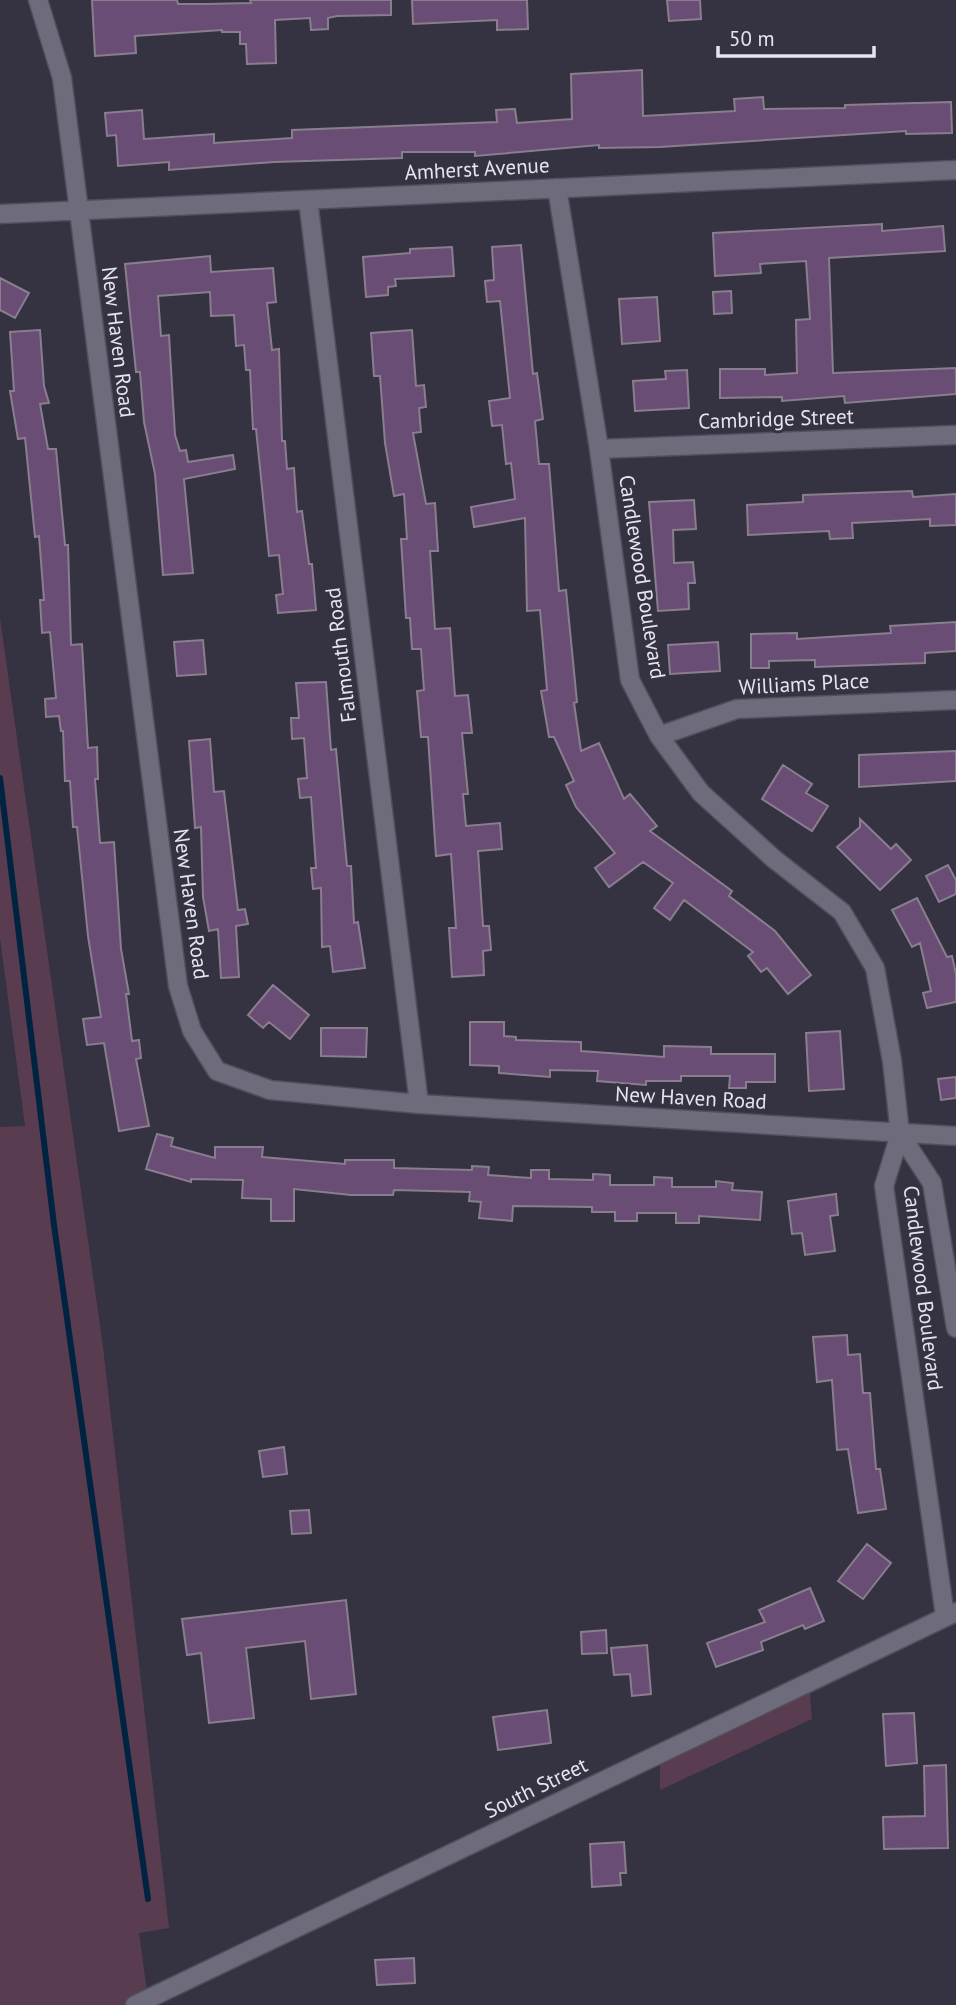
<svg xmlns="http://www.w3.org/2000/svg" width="956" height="2005" font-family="'PT Sans',sans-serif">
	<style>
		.green { fill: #5a3c51 }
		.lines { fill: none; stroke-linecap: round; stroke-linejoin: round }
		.stream { stroke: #002342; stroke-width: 6 }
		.building { fill: #694d75; stroke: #897e8d; stroke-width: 2 }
		.minor-casing { stroke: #514f5b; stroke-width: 21 }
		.minor { stroke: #6e6b7c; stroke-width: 18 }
		.labels { text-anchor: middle; stroke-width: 6; stroke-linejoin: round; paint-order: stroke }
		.street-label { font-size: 21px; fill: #e6e4ee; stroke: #353241 }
	</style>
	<rect width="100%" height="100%" fill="#353241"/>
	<path class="green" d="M0,618L103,1347L169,1928L139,1933L148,1999L135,2005H0V1127L25,1126L0,938Z
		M809,1682L812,1719L660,1790V1754Z"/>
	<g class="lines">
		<path class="stream" d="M0,778L54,1225L148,1899"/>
	</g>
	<path class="building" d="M92,0H177L178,4H206L251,3L250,0H391V15L337,16L328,18V29L311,30L310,18L275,20L276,63L247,64L246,44H240V32H222V30L135,36L136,53L95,56Z
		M412,0H527L528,29L497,30V20L413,24Z
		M667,0H700L701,19L669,21Z
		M642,70L643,116L735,111L734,99L763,97L764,109L845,108V105L951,102L952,133L906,134V131L660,147L599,148V145L475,156V152H402V158L274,162L169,170V162L118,166L116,135L107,136L105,113L142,110L144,139L214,134V143L292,138V130L497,122L496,110L515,109L517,123L572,119L571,74Z
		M882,224V231L943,226L945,251L829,258L833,373L956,368V394L845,403L844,396L782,401V397L720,398V369H765V375L797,373L796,320L810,319L806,261L760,264L761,273L715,276L713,233Z
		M521,245L533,374L537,373L543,419L535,421L539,464H549L559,591L566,590L577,702L574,703L581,751L599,743L624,799L630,794L657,826L650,831L732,891L729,896L775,931L811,975L788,994L767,968L761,972L748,956L753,952L684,900L670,920L654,908L673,883L643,862L609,887L595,868L615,853L576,807L566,785L574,781L554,737H549L541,691L547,690L540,610L527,611L525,518L474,527L471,507L515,499L511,463L506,464L502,425L492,426L489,401L510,398L500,301L487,302L485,281L494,280L492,247Z
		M452,247L454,276L395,279L396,286L388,287V295L366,297L363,257L410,253V249Z
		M210,256L211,272L273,268L276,302L267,303L272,350L279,349L282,441H285L287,469L294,468L297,512L302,511L309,564H312L316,610L278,613L276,595L283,594L279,555L269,556L256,429H253L250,370H246L244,345L236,346L234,315L211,316L210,292L158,296L161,336L169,335L175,435L180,451L186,450L188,462L233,455L235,469L184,479L193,573L163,575L155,474L144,422L140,372H136L125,264Z
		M0,278L29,293L15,318L0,310Z
		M731,291L732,313L714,314L713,292Z
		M657,297L660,341L622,344L619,299Z
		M40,330L44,386L49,403L40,404L48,449H56L65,545H68L71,645L82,644L88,748L97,747L98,779H95L100,843L114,842L121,949L129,994H126L132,1041L139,1040L141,1058L136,1059L149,1126L119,1131L104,1043L87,1045L83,1019L101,1017L88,936L77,827H73L70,781H65L63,731H61L59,716L46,717L45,699L56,698L50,632L42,633L40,600H44L39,536L35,537L25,438L18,439L10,391H14L10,332Z
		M412,330L416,386L424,385L426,407L419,408L421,432L413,433L426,504L435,503L438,551H430L435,629L450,628L455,696L468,695L472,733H462L468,794H463L466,826L500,823L502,849L478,851L483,926H489L491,950L483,951L484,975L452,977L449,928H456L451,854L436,856L428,737H421L417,691L424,690L421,649H412L410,618H406L401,539H407L404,494L394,496L385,443L380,376H374L371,333Z
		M687,370L689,408L635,411L633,381L666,379L665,371Z
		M912,491L913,497L956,494V525L930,526V519L852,523L853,538L830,539L829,531L748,535L747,505L803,502V495Z
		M694,500L696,529L673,530L674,563L693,562L695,583H688L689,609L658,611L649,502Z
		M956,622V651L925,653V663L815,667V660L769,661V668H751V634L797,633V639L891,633L890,626Z
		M203,640L206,674L177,676L174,642Z
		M718,642L720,671L670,674L668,645Z
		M326,682L331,750L336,749L347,866H351L354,923L358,922L365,968L333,972L330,946L322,947L321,888L313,889L311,868H316L311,797L300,798L298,779L307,778L304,738L292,739L291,718H299L296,683Z
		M210,739L214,792L224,791L238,910L245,909L248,924L236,926L239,977L221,978L218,929L209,931L203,897L201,827L195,828L189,741Z
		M956,751V781L859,787V755Z
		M783,765L812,784L806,793L828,806L812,831L762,799Z
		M860,819L891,849L896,844L911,860L880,890L837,847L860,827Z
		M948,865L956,880V894L939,902L926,876Z
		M917,898L947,957L952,956L956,974V1002L927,1008L923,993L931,991L920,943L912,947L892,910Z
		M273,985L309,1015L290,1039L269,1022L263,1028L248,1015Z
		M470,1022H504V1036L516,1037V1040L581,1042V1051L664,1057V1046L711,1047V1054H775V1082H746V1088H729L730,1076H681V1081H646V1085L597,1081L598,1071L550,1070V1077L499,1073V1066L470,1065Z
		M321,1028H367L366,1057L321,1056Z
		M840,1031L844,1089L809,1091L806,1033Z
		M956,1077V1098L941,1100L938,1079Z
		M157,1134L173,1138L171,1146L215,1158V1147H263L262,1157L345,1164V1160H394V1168L472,1170V1166L489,1167L488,1175L531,1178V1170H549V1179L593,1180V1174L610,1175V1185H654V1177L672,1178V1187H716V1181L733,1183L732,1190L762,1192L760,1220L699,1216V1223H676V1213H637V1221H615V1212H592V1207L513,1206L512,1221L479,1218L481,1202L469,1201L470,1192L394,1190L393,1195H351L294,1189V1221H271V1199L242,1198L243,1180L191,1179V1182L146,1169Z
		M836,1194L838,1215L830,1216L835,1251L805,1255L802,1233L792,1234L788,1201Z
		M847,1335L848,1355L860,1354L863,1393H870L876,1469H880L886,1509L858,1513L848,1449L837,1450L832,1380L817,1382L813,1337Z
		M284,1447L287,1474L263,1477L259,1451Z
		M309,1510L311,1533L292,1534L290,1511Z
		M867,1544L891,1563L863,1599L838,1581Z
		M810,1588L824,1621L805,1629L803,1625L761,1642L763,1650L716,1667L707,1643L765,1622L759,1610Z
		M346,1600L356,1694L311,1699L305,1641L246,1648L254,1718L209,1723L201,1653L187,1655L182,1619Z
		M606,1630L607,1653L582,1654L581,1632Z
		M647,1645L651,1694L632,1696L630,1674L614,1675L611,1648Z
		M547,1710L551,1743L498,1750L493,1717Z
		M914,1713L917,1763L886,1766L883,1714Z
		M946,1765L948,1848L884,1849L883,1817L925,1816L924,1766Z
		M624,1842L626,1873H620L621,1885L592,1887L590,1844Z
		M414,1958L415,1983L377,1985L375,1960Z"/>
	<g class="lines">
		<g class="minor-casing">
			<path id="minor" d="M38,0L62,78L178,986L192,1031L217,1071L270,1090L419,1104L956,1136
				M557,188L599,449L630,680L659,736L701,793L774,859L842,912L875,968L892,1061L900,1134L884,1186L945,1616
				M308,200L419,1104
				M0,214L956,170
				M599,449L956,435
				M659,736L737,709L956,700
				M900,1134L932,1183L956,1328
				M135,2005L956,1612"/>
		</g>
		<use href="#minor" class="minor"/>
	</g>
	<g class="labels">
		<g class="street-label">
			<text transform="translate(477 169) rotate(-3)" y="7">Amherst Avenue</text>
			<text transform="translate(118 342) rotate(83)" y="7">New Haven Road</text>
			<text transform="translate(776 419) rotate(-2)" y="7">Cambridge Street</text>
			<text transform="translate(642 577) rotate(81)" y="7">Candlewood Boulevard</text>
			<text transform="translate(341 655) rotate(-97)" y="7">Falmouth Road</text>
			<text transform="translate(804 684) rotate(-3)" y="7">Williams Place</text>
			<text transform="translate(191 904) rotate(82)" y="7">New Haven Road</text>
			<text transform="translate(691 1098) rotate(3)" y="7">New Haven Road</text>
			<text transform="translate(923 1288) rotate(83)" y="7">Candlewood Boulevard</text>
			<text transform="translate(536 1788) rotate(-26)" y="7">South Street</text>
		</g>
	</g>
	<path d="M718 46v10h156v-10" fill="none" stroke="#e6e4ee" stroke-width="3.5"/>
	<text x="729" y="46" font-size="21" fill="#e6e4ee" stroke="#353241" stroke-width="5" paint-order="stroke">50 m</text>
</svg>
